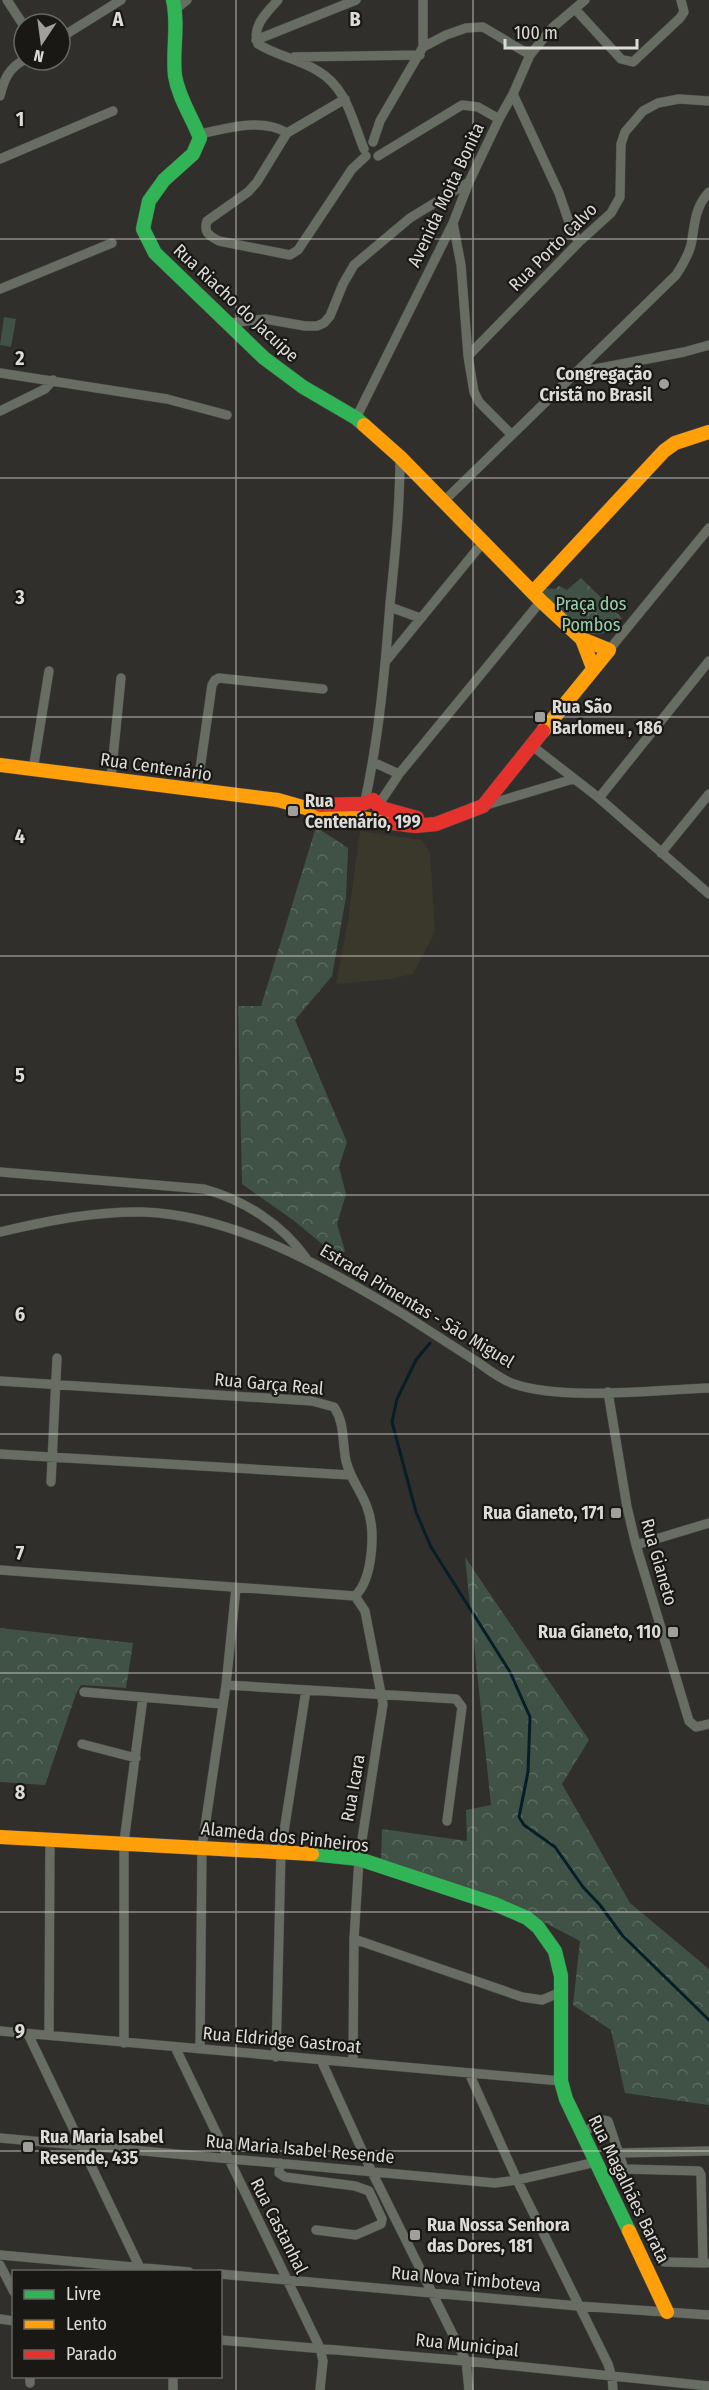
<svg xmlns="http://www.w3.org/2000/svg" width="709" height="2390" font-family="'Fira Sans Condensed',sans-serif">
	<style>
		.built { fill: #3a372b }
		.grass { fill: #405246 }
		.forest { fill: url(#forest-crowns) }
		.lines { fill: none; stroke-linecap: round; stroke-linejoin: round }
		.stream { stroke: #061e28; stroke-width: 3 }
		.street-casing { stroke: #4b4b48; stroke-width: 10 }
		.fast-casing { stroke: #4b4b48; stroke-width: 15 }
		.slow-casing { stroke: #4b4b48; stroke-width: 15 }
		.jam-casing { stroke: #4b4b48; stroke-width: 15 }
		.street { stroke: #686d64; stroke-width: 9 }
		.fast { stroke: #30b455; stroke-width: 14 }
		.slow { stroke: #ff9f0a; stroke-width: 14 }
		.jam { stroke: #e5322d; stroke-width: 14 }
		.grid { fill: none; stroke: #dcdbd7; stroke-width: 1.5; stroke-opacity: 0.55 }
		.poi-dot { fill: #a09f9b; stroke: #191815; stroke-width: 2 }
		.labels { text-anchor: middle; stroke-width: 4.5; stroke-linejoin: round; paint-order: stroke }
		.street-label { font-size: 18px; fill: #dcdbd7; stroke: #191815 }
		.poi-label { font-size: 18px; font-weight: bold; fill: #dcdbd7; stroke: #191815; text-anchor: start }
		.park-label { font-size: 18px; fill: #96d1ab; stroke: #191815 }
		.grid-label { font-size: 20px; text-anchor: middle; font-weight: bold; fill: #dcdbd7; stroke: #191815; stroke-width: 4.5; stroke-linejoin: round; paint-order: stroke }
	</style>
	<defs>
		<pattern id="forest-crowns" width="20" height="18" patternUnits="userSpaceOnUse" patternTransform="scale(1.5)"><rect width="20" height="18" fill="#405246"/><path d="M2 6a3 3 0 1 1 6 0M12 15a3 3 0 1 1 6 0" fill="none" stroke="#5b6a60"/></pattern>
	</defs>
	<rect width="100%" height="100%" fill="#302f2c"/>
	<path class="built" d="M360,831L422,840L430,853L435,932L413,974L391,979L336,984L348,921Z"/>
	<path class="grass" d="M4,317L16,319L11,347L0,345Z"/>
	<path class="forest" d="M581,578L622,618C591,658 565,615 542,591L545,588L555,589L559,586L567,590Z
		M316,827L348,848L346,897L332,976L295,1020L347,1142L339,1167L346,1194L337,1224L345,1251L338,1257L293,1220L242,1184L238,1006H261Z
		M465,1557L589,1740L562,1784L630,1903L709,1969V2105L625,2093L611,2030L573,2005L580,1941L491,1895L381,1861L382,1829L467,1841L466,1810L491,1805Z
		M0,1628L133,1643L126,1688L81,1685L76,1694L45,1785L0,1782Z"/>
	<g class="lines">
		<path class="stream" d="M430,1343L416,1360L397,1399L392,1422L416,1512L431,1547L510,1672L530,1717L528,1772L519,1817L524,1825L555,1847L583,1887L600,1905L622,1935L709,2020"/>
		<g class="street-casing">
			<path id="street" d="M7,0L24,26
				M278,0C267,12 251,27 258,44C277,56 299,59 318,71C347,88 352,120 364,149
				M176,9L187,0
				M575,9L621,59L633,62L680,18L684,12L681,0
				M60,38L121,0
				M256,40L356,0
				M423,47V0
				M294,57L420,55
				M513,94L559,193L572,231L579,242
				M0,96C4,79 9,68 24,60
				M345,99L287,133L257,182L248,192L207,221C203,233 210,236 219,241L290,255L298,250L352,169L366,156
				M199,134C226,129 262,117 287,133
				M373,142L380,121L423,47L446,35L466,28L483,27L530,55
				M378,156L462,105L478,107L499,119
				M0,159L113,111
				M453,223L461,265L468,356L474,392L479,402L511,434
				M0,289L112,243
				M230,323L265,319L305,326H317L324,323L330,316L343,284L354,265L410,218L469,182
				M468,356L579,242L611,213L620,197L621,144L625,132L643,111L658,103L679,99L709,101
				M0,373L167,399L227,415
				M574,373L684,352L709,345
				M0,411L45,389L53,380
				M356,418L453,223L469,182L499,119L513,94L530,55L552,28L585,0
				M444,501L676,275C682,266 688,256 691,245C695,225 694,208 709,192
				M390,607L420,618
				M609,650L709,528
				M386,661L484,541
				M531,745L599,798L709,894
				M373,762L399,774
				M33,770L49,671
				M111,778L121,678
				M197,790L212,685L215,680L219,678L323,689
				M599,798L709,661
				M365,801C379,736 385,670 390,604C395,555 400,506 400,457
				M379,804L399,774L541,601
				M483,806L573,779
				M661,853L709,794
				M0,1172L204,1189C244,1200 282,1224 306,1258
				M0,1232C47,1221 94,1211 143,1212C234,1215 327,1268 403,1314C428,1330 454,1347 479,1363C490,1371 502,1380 514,1384C564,1401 655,1390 709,1388
				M0,1381L312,1401L334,1407C345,1423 342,1442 346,1461C350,1478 361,1491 367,1507C376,1530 373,1579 355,1596
				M608,1392L627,1507L636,1545L689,1721L696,1727L709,1724
				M0,1454L350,1475
				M51,1482L57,1358
				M636,1545L709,1523
				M0,1570L355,1596
				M226,1685L456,1699L462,1707L447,1821
				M84,1692L223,1704
				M82,1744L136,1758
				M354,1939L522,1997L542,2000L561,1992
				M0,2031L561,2081
				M28,2034L142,2272
				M49,2035L50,1838
				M124,2043V1842L143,1697
				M175,2047L320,2348L323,2361L320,2390
				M200,2049L202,1847L226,1685L236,1588
				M276,2057L281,1851L306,1690
				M321,2060L371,2170L466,2361L469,2390
				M353,2062L354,1939L359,1859L383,1704L365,1611L355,1596
				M469,2073L517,2180L608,2364L612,2377L613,2390
				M582,2133L604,2120L608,2121L624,2169L699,2171L701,2175L703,2263
				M0,2138L495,2183L517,2180L596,2162
				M619,2153L709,2151
				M280,2163L279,2173L285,2177L355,2186L369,2191L382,2219L381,2224L356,2235L316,2230
				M0,2255L189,2272
				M664,2262L707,2263
				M0,2265L14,2292
				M220,2274L578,2306L709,2315
				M0,2319L14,2321
				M220,2340L466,2361L709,2386
				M30,2383V2376
				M173,2390V2376"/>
		</g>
		<g class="fast-casing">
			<path id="fast" d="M173,0C179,25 172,51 175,76C179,99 192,117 200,138L193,154L164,180L149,201L143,229L155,253L264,358L303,387L356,418L364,425
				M312,1854L359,1859L495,1904L527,1918L538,1927L555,1951L561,1976V2081L566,2099L629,2231"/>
		</g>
		<g class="slow-casing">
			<path id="slow" d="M364,425L400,457L541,601L582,639L593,668
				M533,592L664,451L675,443L709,432
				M543,731L609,650L582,639
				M0,765L278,800L320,812L393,823
				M0,1837L312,1854
				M629,2231L667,2312"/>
		</g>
		<g class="jam-casing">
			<path id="jam" d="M320,805L362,804L373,800L381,808L417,818
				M393,823L415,826L436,824L483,806L543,731"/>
		</g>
		<use href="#street" class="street"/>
		<use href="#fast" class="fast"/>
		<use href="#slow" class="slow"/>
		<use href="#jam" class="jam"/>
	</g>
	<path class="grid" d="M236,0V2390M473,0V2390M0,239H709M0,478H709M0,717H709M0,956H709M0,1195H709M0,1434H709M0,1673H709M0,1912H709M0,2151H709"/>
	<g class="poi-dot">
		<circle cx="664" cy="384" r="6"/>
		<rect x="534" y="711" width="12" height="12" rx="3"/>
		<rect x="287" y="805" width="12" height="12" rx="3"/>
		<rect x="610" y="1507" width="12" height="12" rx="3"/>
		<rect x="667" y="1626" width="12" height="12" rx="3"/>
		<rect x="22" y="2141" width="12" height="12" rx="3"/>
		<rect x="409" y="2229" width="12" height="12" rx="3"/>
	</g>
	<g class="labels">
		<g class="street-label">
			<text transform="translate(446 195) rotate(-65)" y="6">Avenida Moita Bonita</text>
			<text transform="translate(553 247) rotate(-45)" y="6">Rua Porto Calvo</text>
			<text transform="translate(236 303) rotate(43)" y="6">Rua Riacho do Jacuípe</text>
			<text transform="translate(156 767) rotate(8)" y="6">Rua Centenário</text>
			<text transform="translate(417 1306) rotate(31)" y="6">Estrada Pimentas - São Miguel</text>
			<text transform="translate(269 1384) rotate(5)" y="6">Rua Garça Real</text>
			<text transform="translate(659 1562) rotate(74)" y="6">Rua Gianeto</text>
			<text transform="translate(353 1788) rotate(-80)" y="6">Rua Icara</text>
			<text transform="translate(285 1837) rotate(6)" y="6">Alameda dos Pinheiros</text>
			<text transform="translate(282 2040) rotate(5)" y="6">Rua Eldridge Gastroat</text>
			<text transform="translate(300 2149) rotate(5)" y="6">Rua Maria Isabel Resende</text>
			<text transform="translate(629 2189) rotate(64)" y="6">Rua Magalhães Barata</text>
			<text transform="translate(279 2226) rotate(63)" y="6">Rua Castanhal</text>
			<text transform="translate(466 2279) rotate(5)" y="6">Rua Nova Timboteva</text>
			<text transform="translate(467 2345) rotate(6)" y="6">Rua Municipal</text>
		</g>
		<g class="poi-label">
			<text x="652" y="380" text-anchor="end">Congregação<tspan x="652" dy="21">Cristã no Brasil</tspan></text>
			<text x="552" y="713">Rua São<tspan x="552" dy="21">Barlomeu , 186</tspan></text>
			<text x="305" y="807">Rua<tspan x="305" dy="21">Centenário, 199</tspan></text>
			<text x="604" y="1519" text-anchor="end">Rua Gianeto, 171</text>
			<text x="661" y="1638" text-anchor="end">Rua Gianeto, 110</text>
			<text x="40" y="2143">Rua Maria Isabel<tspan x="40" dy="21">Resende, 435</tspan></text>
			<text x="427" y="2231">Rua Nossa Senhora<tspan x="427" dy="21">das Dores, 181</tspan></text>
		</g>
		<g class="park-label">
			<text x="591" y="610">Praça dos<tspan x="591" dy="21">Pombos</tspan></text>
		</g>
	</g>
	<g class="grid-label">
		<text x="118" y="26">A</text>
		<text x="355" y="26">B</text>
		<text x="20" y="126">1</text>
		<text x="20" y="365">2</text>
		<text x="20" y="604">3</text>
		<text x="20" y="843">4</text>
		<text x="20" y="1082">5</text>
		<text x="20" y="1321">6</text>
		<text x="20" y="1560">7</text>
		<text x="20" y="1799">8</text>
		<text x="20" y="2038">9</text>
	</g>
	<rect x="12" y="2270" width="210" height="108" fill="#191815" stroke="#676663" stroke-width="1.5"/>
	<rect x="24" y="2290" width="30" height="9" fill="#30b455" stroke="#676663" stroke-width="1.5"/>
	<text x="66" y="2300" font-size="18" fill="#dcdbd7">Livre</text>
	<rect x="24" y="2320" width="30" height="9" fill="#ff9f0a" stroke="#676663" stroke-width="1.5"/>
	<text x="66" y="2330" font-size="18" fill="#dcdbd7">Lento</text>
	<rect x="24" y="2350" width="30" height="9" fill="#e5322d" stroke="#676663" stroke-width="1.5"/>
	<text x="66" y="2360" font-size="18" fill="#dcdbd7">Parado</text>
	<g transform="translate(42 42) rotate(193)"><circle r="28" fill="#191815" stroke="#676663" stroke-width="1.5"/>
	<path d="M0-4.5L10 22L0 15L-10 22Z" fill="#a09f9b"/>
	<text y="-9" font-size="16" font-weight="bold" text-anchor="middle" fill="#dcdbd7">N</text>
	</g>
	<path d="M505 39v9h132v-9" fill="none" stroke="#dcdbd7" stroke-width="3"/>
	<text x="514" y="39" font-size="18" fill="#dcdbd7" stroke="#191815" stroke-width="4.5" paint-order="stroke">100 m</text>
</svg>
